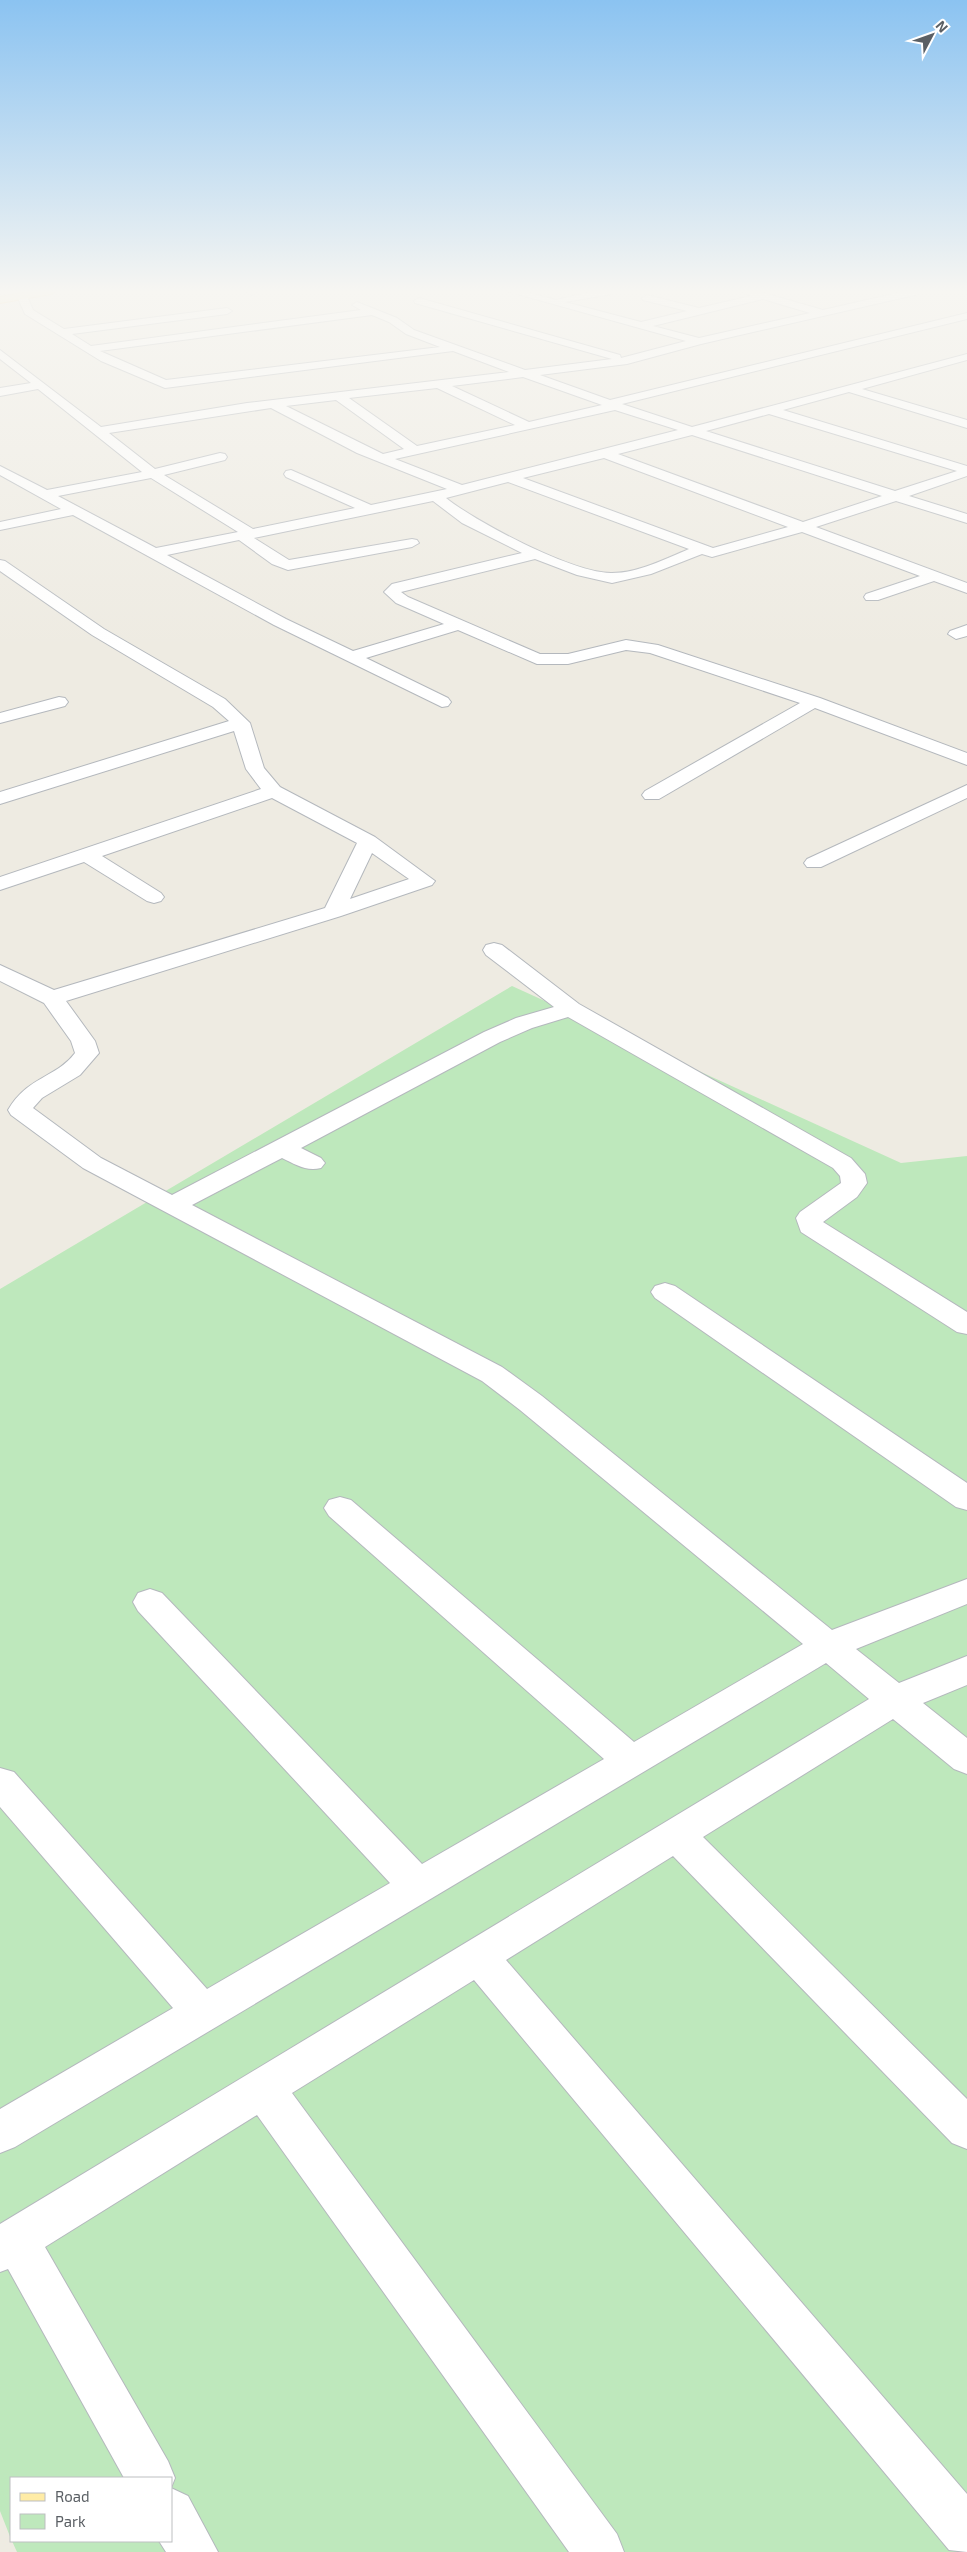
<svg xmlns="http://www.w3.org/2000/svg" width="967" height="2552" font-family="'Exo 2',sans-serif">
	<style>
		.green { fill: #bee8bc }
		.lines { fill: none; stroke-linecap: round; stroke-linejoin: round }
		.minor-casing { stroke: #b4b8bd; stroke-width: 2 }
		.primary-casing { stroke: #fac24f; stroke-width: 2 }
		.minor { fill: #fff; fill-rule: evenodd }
		.primary { fill: #ffeca6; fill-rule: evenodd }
	</style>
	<rect width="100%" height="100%" fill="#eeebe2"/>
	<path class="green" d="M512,986L901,1163L967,1156V2552H17L12,2541H171V2478H11V2539L0,2511V1289Z"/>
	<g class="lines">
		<g class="minor-casing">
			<path id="minor" d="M245,291H256L257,292L252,295Z
				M506,291H522L556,300L595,291H617L612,294L565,302L641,322L687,311L643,300L642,298L647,295L699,308L751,296L741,291H757L823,310L906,291H924L919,294L701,344L627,364L540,375L610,400L967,313V319L622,404L692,427L967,354V360L862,389L967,420V428L849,392L783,410L967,466V476L909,496L967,514V523L896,501L816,527L967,583V593L934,581L878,600H866L864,597L866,594L920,576L802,532L712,557L702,554L651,574L612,583L577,575L535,559L401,592L408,597L540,654H568L626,640L658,645L820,698L967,753V765L815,708L659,799H645L642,795L645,791L800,703L650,653L626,650L568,664H537L458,630L366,658L448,698L451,702L448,706L442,707L274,625L73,515L0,530V522L61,509L0,475V466L47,490L142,472L38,389L0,396V388L31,383L0,359V350L101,427L247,403L509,372L453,351L165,388L101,361L25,314L17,296L18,294H26L33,310L64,329L227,308L232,311L227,314L72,334L91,346L361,310L352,305L357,302L397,318L414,330L525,370L612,359L415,303L414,301L419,298L620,355L621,358L686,341ZM763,299L810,313L699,338L653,326ZM372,315L389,322L406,334L440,347L166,380L100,351ZM523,377L602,405L529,422L452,386ZM437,388L515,425L417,446L349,398ZM336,400L404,449L383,454L286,406ZM271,408L357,453L447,489L371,505L291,470L286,471L284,474L286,477L355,508L253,529L164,475L225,460L227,457L225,454L220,453L155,469L109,433ZM615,410L678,430L462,485L395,459ZM769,414L957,471L895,491L706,431ZM692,435L882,496L803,522L618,454ZM604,458L788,527L713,548L523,478ZM151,478L238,532L156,548L58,496ZM508,482L689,549C665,559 638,573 612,573C574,574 476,522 446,498ZM433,501L462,523L522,553L392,584L384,592L396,603L444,624L353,651L286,619L167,555L239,540L272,564L288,570L412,547L419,543L417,540L412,539L289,560L254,538Z
				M0,560L5,561L104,629L225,699L250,723L264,768L280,787L375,837L435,881L432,885L341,916L66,1001L95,1041L99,1053L80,1075L42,1098L33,1108L101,1158L172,1195L484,1032L516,1018L554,1007L486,955L483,950L486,945L494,943L502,945L579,1004L851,1158L865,1174L867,1183L857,1197L823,1222L967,1312V1334L957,1332L801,1232L796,1218L800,1212L841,1183L840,1176L833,1168L568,1017L532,1028L500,1042L301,1148L321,1158L325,1163L321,1168C306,1172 295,1164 282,1158L192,1205L502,1367L542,1396L832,1630L967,1579V1604L856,1649L899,1683L967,1656V1685L923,1703L967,1738V1774L954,1769L893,1719L703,1837L967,2099V2149L952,2143L673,1856L506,1960L967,2494V2552L949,2550L474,1980L292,2093L617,2534L624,2552H569L257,2115L45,2247L168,2461L175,2478L171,2488V2478H124L8,2269L0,2272V2224L869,1699L826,1663L15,2147L0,2153V2109L173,2008L0,1807V1768L14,1772L207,1989L390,1883L138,1611L133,1602L138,1593L150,1589L162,1593L422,1864L604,1759L329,1516L324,1508L329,1500L340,1497L351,1500L634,1742L803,1644L520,1410L482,1381L83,1168L11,1115L8,1110C28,1076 56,1078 75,1053L71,1041L44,1003L0,981V965L54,990L325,908L357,843L272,798L102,856L161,893L164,897L161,901L154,903L147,901L84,862L0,890V877L261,789L246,769L234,731L0,804V792L229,721L213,707L92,635L0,571ZM372,853L409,879L350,899Z
				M967,625V636L956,639L948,634L950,631Z
				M59,697L65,698L68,702L65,706L0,723V713Z
				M967,785V798L821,867H807L804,863L807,859Z
				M665,1283L675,1286L967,1483V1510L956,1507L655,1298L651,1292L655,1286Z
				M171,2488L188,2496L218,2552H166L159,2541H171Z"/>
		</g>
		<g class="primary-casing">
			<path id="primary" d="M34,291H56L51,294L0,303V297Z"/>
		</g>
		<use href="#minor" class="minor"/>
		<use href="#primary" class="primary"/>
	</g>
	<linearGradient id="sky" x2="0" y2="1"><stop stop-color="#8bc3f1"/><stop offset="0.45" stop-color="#f7f6f2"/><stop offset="1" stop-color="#f7f6f2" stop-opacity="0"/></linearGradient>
	<rect width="967" height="648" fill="url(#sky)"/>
	<rect x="10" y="2477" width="162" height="65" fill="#ffffff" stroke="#bdbfc1"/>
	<rect x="20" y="2493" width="25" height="8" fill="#ffeca6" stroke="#bdbfc1"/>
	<text x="55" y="2502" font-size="15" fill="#5a5f64">Road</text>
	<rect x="20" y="2514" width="25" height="15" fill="#bee8bc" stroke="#bdbfc1"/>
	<text x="55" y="2527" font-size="15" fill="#5a5f64">Park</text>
	<g transform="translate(932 35) rotate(49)" stroke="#ffffff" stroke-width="4" paint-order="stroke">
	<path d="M0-4L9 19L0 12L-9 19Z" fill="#5a5f64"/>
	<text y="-8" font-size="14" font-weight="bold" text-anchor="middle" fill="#5a5f64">N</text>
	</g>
</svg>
